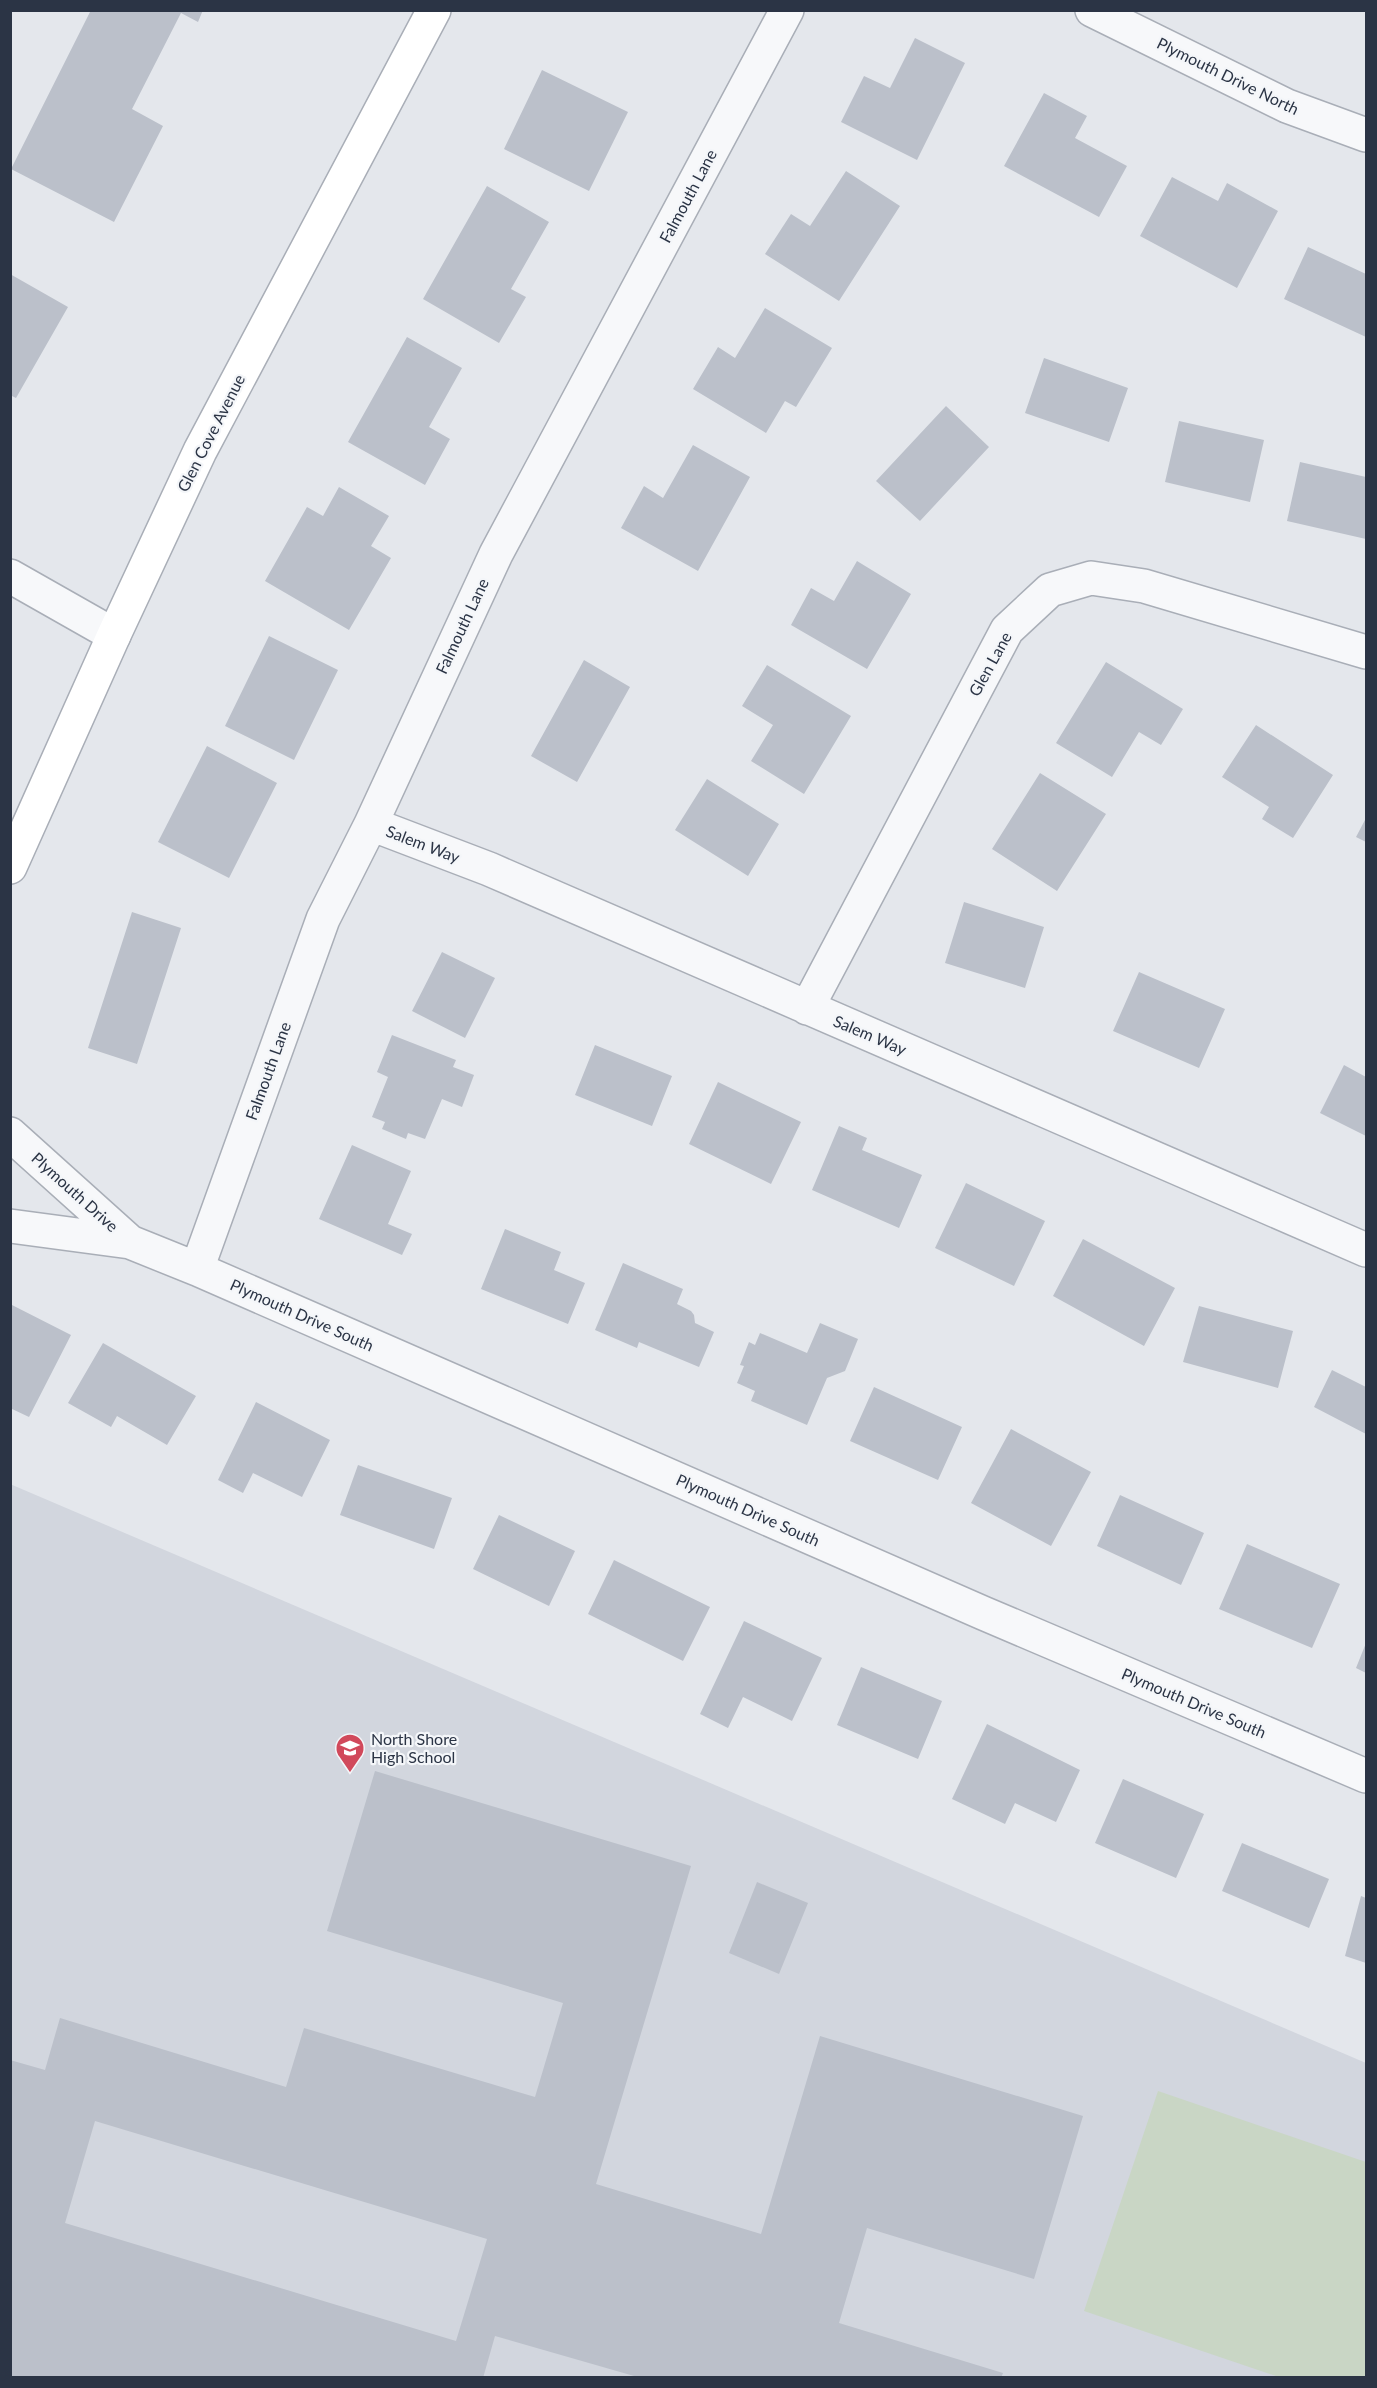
<svg xmlns="http://www.w3.org/2000/svg" width="1377" height="2388" font-family="Lato,sans-serif">
	<style>
		.built { fill: #d2d6de }
		.green { fill: #c9d6c5 }
		.building { fill: #bbc0ca; fill-rule: evenodd }
		.lines { fill: none; stroke-linecap: round; stroke-linejoin: round }
		.minor-casing { stroke: #a9aeb7; stroke-width: 36 }
		.secondary-casing { stroke: #a9aeb7; stroke-width: 36 }
		.minor { stroke: #f7f8fa; stroke-width: 33 }
		.secondary { stroke: #fff; stroke-width: 33 }
		.labels { text-anchor: middle; stroke-width: 4.5; stroke-linejoin: round; paint-order: stroke }
		.street-label { font-size: 16px; fill: #2b3445; stroke: #f4f6f9 }
		.poi-label { font-size: 16px; fill: #2b3445; stroke: #f4f6f9; text-anchor: start }
	</style>
	<rect width="100%" height="100%" fill="#e4e7ec"/>
	<path class="built" d="M10,1484L1366,2063V2377H11Z"/>
	<path class="green" d="M1158,2091L1366,2162V2377H1279L1084,2311Z"/>
	<path class="building" d="M91,10H203L198,22L181,13L132,109L163,126L114,222L11,169Z
		M915,38L965,63L917,160L841,122L864,76L890,88Z
		M542,70L628,112L589,191L504,149Z
		M1044,93L1087,116L1075,138L1127,166L1099,217L1004,166Z
		M846,171L900,206L839,301L765,254L791,214L810,226Z
		M1172,177L1218,201L1227,183L1278,211L1237,288L1140,236Z
		M487,186L549,222L511,289L526,297L499,343L423,299Z
		M1308,247L1366,274V337L1284,299Z
		M10,274L68,307L16,398L10,395Z
		M765,308L832,348L796,407L785,401L766,433L693,389L718,347L735,358Z
		M407,337L462,368L429,427L450,439L425,485L348,442Z
		M1044,358L1128,388L1109,442L1025,413Z
		M946,406L989,447L920,521L876,481Z
		M1179,421L1264,440L1250,502L1165,482Z
		M693,445L750,477L698,571L621,528L644,486L663,498Z
		M1300,462L1366,477V539L1287,521Z
		M339,487L389,516L371,546L391,558L349,630L265,581L307,507L323,516Z
		M857,561L911,594L867,669L791,625L811,588L834,601Z
		M269,636L338,670L294,760L225,726Z
		M584,660L630,687L577,782L531,756Z
		M1106,662L1183,709L1161,745L1139,732L1112,777L1056,743Z
		M767,665L851,716L804,794L751,761L773,725L742,706Z
		M1256,725L1333,775L1293,838L1262,819L1269,807L1222,777Z
		M207,746L277,783L229,878L158,842Z
		M1040,773L1106,814L1057,891L992,849Z
		M707,779L779,824L748,876L675,830Z
		M1366,818V842L1356,837Z
		M964,902L1044,927L1025,988L945,963Z
		M132,912L181,928L137,1064L88,1048Z
		M442,952L495,978L465,1038L412,1011Z
		M1139,972L1225,1009L1199,1068L1113,1031Z
		M392,1035L456,1060L453,1067L474,1075L462,1107L442,1099L425,1139L408,1133L406,1139L382,1129L385,1122L372,1117L388,1077L377,1072Z
		M595,1045L672,1076L652,1126L575,1095Z
		M1344,1065L1366,1077V1136L1320,1113Z
		M718,1082L801,1122L771,1184L689,1144Z
		M839,1126L867,1138L862,1150L922,1175L899,1228L812,1190Z
		M352,1145L411,1171L388,1224L412,1234L402,1255L319,1219Z
		M966,1183L1045,1221L1014,1286L935,1248Z
		M505,1229L561,1252L554,1270L585,1283L568,1324L481,1289Z
		M1083,1239L1175,1288L1144,1346L1053,1296Z
		M623,1263L683,1289L677,1304L691,1311L694,1315L695,1323L714,1332L699,1367L639,1342L637,1348L595,1330Z
		M10,1304L71,1335L29,1417L10,1408Z
		M1199,1306L1293,1331L1278,1388L1183,1362Z
		M820,1323L858,1339L845,1371L827,1378L807,1425L751,1401L755,1391L737,1383L744,1366L740,1365L749,1342L755,1345L760,1333L807,1353Z
		M103,1343L196,1396L167,1445L117,1416L111,1427L68,1403Z
		M1332,1370L1366,1387V1434L1314,1407Z
		M874,1387L962,1427L938,1480L850,1441Z
		M256,1402L330,1440L302,1497L253,1473L243,1493L218,1480Z
		M1011,1429L1091,1472L1051,1546L971,1503Z
		M358,1465L452,1498L434,1549L340,1515Z
		M1120,1495L1204,1533L1181,1585L1097,1546Z
		M499,1515L575,1551L549,1606L473,1569Z
		M1247,1544L1340,1584L1312,1648L1219,1609Z
		M614,1560L710,1607L683,1661L588,1614Z
		M744,1621L822,1658L792,1721L743,1697L728,1728L700,1714Z
		M1366,1643V1673L1356,1668Z
		M861,1667L942,1701L918,1759L837,1725Z
		M987,1724L1080,1770L1056,1822L1015,1803L1005,1824L952,1799Z
		M375,1771L691,1866L596,2184L761,2234L820,2036L1083,2116L1034,2279L867,2228L839,2323L1003,2373L1001,2378H641L495,2336L483,2378H10V2060L45,2070L60,2018L286,2087L304,2028L535,2097L563,2003L327,1931ZM95,2121L487,2239L456,2341L65,2223Z
		M1123,1779L1204,1814L1176,1878L1095,1843Z
		M1242,1843L1329,1879L1309,1928L1222,1891Z
		M757,1882L808,1903L779,1974L729,1953Z
		M1361,1896L1366,1898V1963L1345,1956Z"/>
	<g class="lines">
		<g class="minor-casing">
			<path id="minor" d="M1092,10L1287,106L1366,135
				M10,576L114,635
				M371,824L489,869L1366,1250
				M807,1008L1007,630L1050,590L1091,578L1144,586L1366,652
				M10,1134L130,1242
				M10,1226L130,1242L197,1269L983,1613L1366,1776
				M197,1269L323,919L371,824L496,554L787,10"/>
		</g>
		<g class="secondary-casing">
			<path id="secondary" d="M10,867L114,635L200,451L434,10"/>
		</g>
		<use href="#minor" class="minor"/>
		<use href="#secondary" class="secondary"/>
	</g>
	<defs>
		<g id="school-pin" transform="scale(1.5)"><path d="M0 17L-7.5 6A9.5 9.5 0 1 1 7.5 6Z" fill="#d1495b" stroke="#f4f6f9"/><path d="M0-5L7-2L0 1L-7-2ZM-4 1L0 2.5L4 1V4Q0 6-4 4Z" fill="#fff"/></g>
	</defs>
	<g fill-rule="evenodd">
		<use href="#school-pin" x="350" y="1748"/>
	</g>
	<g class="labels">
		<g class="street-label">
			<text transform="translate(1228 76) rotate(26)" y="6">Plymouth Drive North</text>
			<text transform="translate(688 196) rotate(-62)" y="6">Falmouth Lane</text>
			<text transform="translate(211 433) rotate(-63)" y="6">Glen Cove Avenue</text>
			<text transform="translate(462 626) rotate(-65)" y="6">Falmouth Lane</text>
			<text transform="translate(990 664) rotate(-61)" y="6">Glen Lane</text>
			<text transform="translate(423 844) rotate(21)" y="6">Salem Way</text>
			<text transform="translate(870 1035) rotate(23)" y="6">Salem Way</text>
			<text transform="translate(268 1071) rotate(-70)" y="6">Falmouth Lane</text>
			<text transform="translate(75 1192) rotate(42)" y="6">Plymouth Drive</text>
			<text transform="translate(302 1315) rotate(24)" y="6">Plymouth Drive South</text>
			<text transform="translate(748 1510) rotate(24)" y="6">Plymouth Drive South</text>
			<text transform="translate(1194 1703) rotate(23)" y="6">Plymouth Drive South</text>
		</g>
		<g class="poi-label">
			<text x="371" y="1745">North Shore<tspan x="371" dy="18">High School</tspan></text>
		</g>
	</g>
	<rect width="1377" height="2388" fill="none" stroke="#2b3445" stroke-width="24"/>
</svg>
